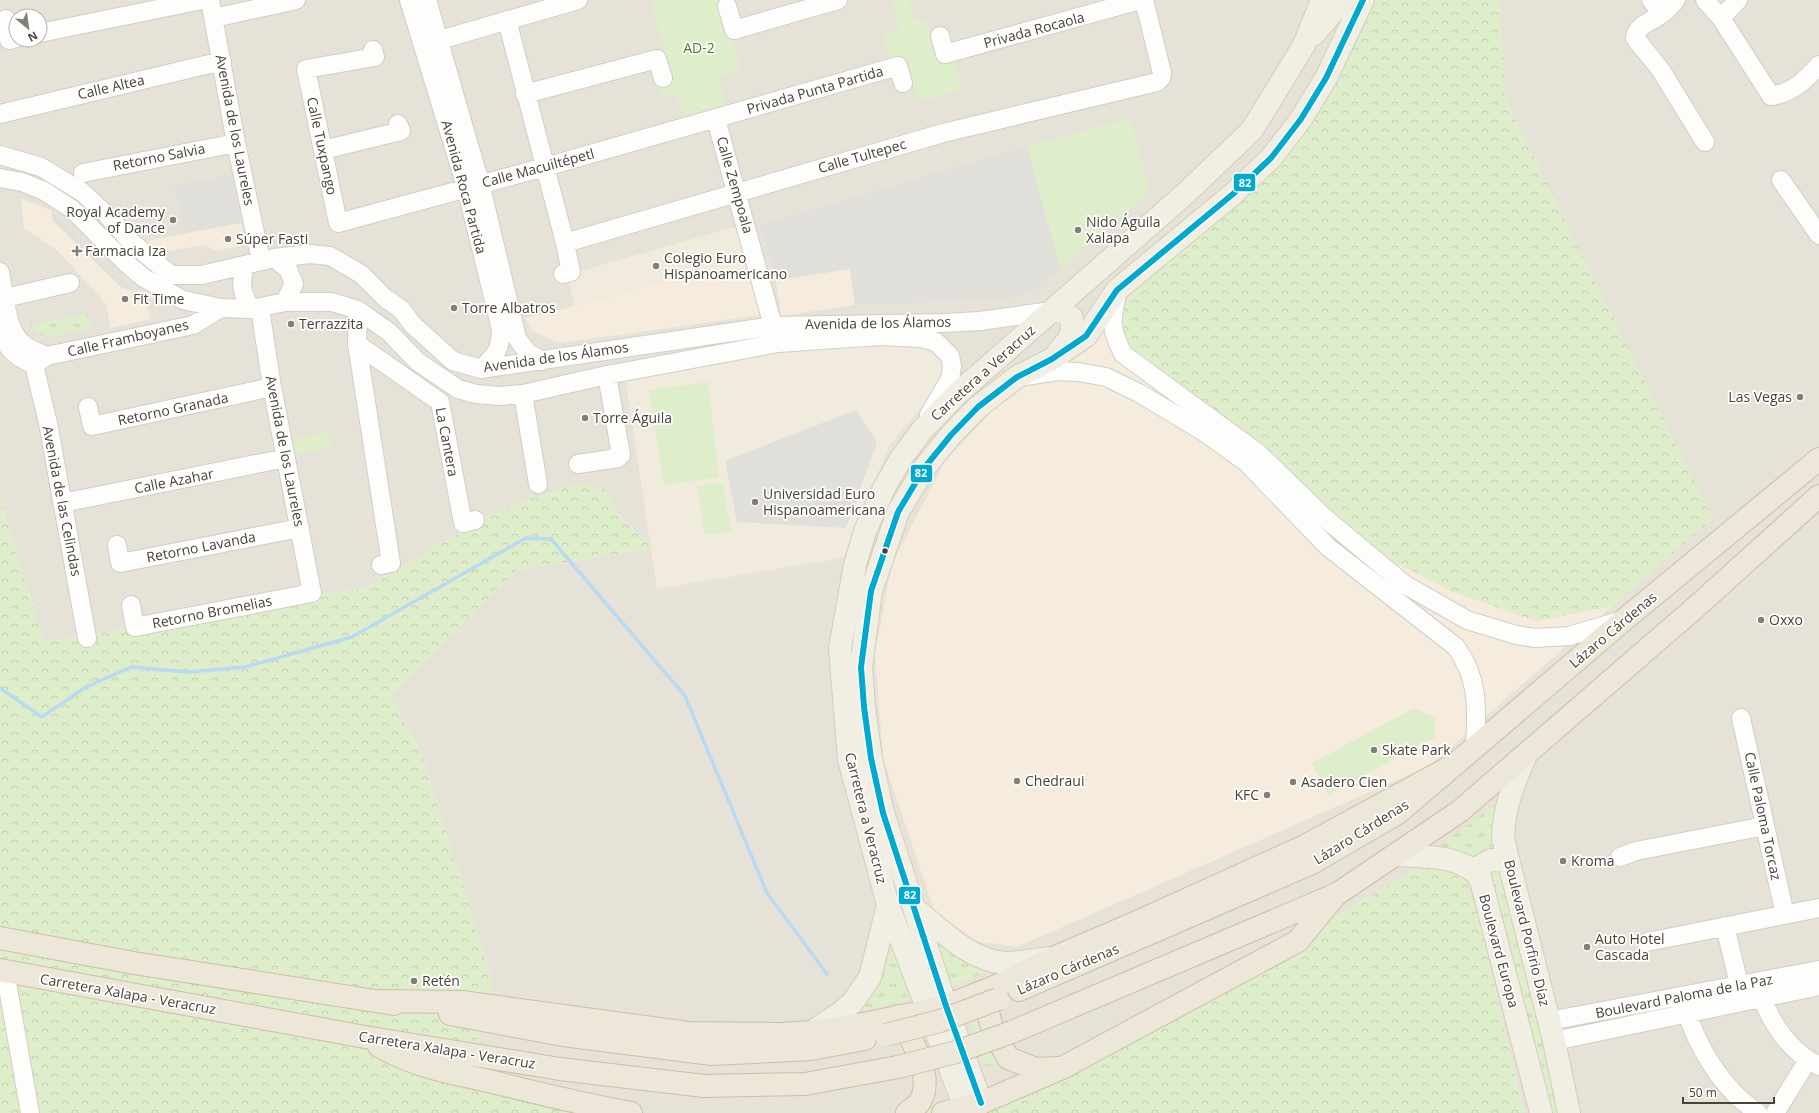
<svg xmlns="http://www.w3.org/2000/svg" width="1819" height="1113" font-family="'Open Sans',sans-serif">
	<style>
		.residential { fill: #e6e2d8; fill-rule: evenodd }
		.commercial { fill: #f5ecdd }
		.education { fill: #f0ebdd }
		.grass { fill: url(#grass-tufts) }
		.forest { fill: url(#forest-crowns) }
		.park { fill: #dfeeca }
		.parking { fill: #e1dfda }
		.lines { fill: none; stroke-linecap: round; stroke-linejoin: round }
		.stream { stroke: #b9daf2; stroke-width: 3.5 }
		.minor-casing { stroke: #d0cec8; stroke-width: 20 }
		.major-casing { stroke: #d5cdb7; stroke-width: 24 }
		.highway-casing { stroke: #ccbea5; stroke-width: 24 }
		.minor { stroke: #fdfdfc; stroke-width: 18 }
		.major { stroke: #f1eee4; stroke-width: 22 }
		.highway { stroke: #ede7d9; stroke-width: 22 }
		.highway-bridge-casing { stroke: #ccbea5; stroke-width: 24; stroke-linecap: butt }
		.highway-bridge { stroke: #ede7d9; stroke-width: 22 }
		.bus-1-casing { stroke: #fff; stroke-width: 9 }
		.bus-1 { stroke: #00a9ce; stroke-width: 6 }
		.poi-dot { fill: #847f75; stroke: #fff; stroke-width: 1.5 }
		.bus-dot { fill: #494236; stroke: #fff; stroke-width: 1.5 }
		.labels { text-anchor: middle; stroke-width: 3.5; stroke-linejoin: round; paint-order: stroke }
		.street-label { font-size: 14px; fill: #494236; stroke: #fff }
		.park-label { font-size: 14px; fill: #467f25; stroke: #fff }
		.poi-label { font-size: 14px; fill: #494236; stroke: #fff; text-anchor: start }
		.line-badge { stroke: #fff; stroke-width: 1.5 }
		.badge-label { font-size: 11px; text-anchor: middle; font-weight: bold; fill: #fff }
	</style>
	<defs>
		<pattern id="grass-tufts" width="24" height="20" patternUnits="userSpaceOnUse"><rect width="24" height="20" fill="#dfeeca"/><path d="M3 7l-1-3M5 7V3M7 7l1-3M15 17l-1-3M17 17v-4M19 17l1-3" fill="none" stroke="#c1cdae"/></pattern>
		<pattern id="forest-crowns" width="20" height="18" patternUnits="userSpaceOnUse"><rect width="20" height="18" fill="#dfeeca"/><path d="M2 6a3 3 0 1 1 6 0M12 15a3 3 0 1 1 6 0" fill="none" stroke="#c1cdae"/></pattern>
	</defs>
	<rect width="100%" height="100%" fill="#f2f0eb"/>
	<path class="residential" d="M0,0H1819V1113H1524L1474,899L1442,862L1416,869L1215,987L1017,1086L922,1113H639L467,1078L493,984L423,758L390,696L517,570L652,547L617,514L605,489L492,514L367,587L44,643L0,498ZM16,16H40V40H16Z"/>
	<path class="commercial" d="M21,199L51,210L53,221L121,287L131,291L133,300L145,298L151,319L111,328L106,304L58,251L24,228Z
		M241,223L246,245L215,251L206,245L157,253L141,242Z
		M746,258L761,315L561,343L546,338L532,330L525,318L575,306Z
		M850,269L855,305L781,316L776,280Z
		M1124,304L1131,349L1390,560L1535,621L1612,606L1429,766L1017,947L975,941L934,910L883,758L875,653L892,564L945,461L1002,401Z"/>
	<path class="education" d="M737,226L746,258L575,306L567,275Z
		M912,343L936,346L943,355L947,377L889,446L844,558L657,589L625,377L795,349Z"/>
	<path class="grass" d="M88,313L91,328L52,337L39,334L30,325Z
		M1504,798L1499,847C1485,846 1481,848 1474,860C1462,851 1453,847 1438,847Z
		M1493,866H1500L1560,1113H1549L1492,874Z
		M930,932L1002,966L947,988Z
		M893,944L909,1001L854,1012L877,988L886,968Z
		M979,1009L999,1063L985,1068L966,1014Z"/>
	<path class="forest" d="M1366,0H1499L1506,100L1713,519L1612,606L1535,621L1451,591L1390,560L1120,339L1124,304L1140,282L1305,118Z
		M578,482L605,489L617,514L653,548L517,570L390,696L423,758L493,984L467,1078L639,1113H0V498L44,643L367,587L492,514Z
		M1442,862L1461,873L1474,899L1524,1113H922L1017,1086L1215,987L1416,869Z"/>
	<path class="park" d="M651,0H721L741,69L719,77L726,104L684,116L676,93L661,98L657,85L672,79Z
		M891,0H909L916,21L925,18L939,64L954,60L962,89L919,102L904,55L890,59L883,34L900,29Z
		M1130,118L1150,191L1060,269L1027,146Z
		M708,382L719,477L664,485L649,390Z
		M328,432L331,447L295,455L292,439Z
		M723,482L731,531L705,535L697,486Z
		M1414,708L1435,718V737L1328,795L1312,763Z"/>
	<path class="parking" d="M1027,146L1060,269L1034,290L1008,299L855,305L850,269L776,280L760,225Z
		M231,175L241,223L184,233L174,185Z
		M51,210L110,271L131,286V291L121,287L53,220Z
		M856,410L877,442L846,528L737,522L725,461Z"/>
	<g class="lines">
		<path class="stream" d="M0,688L42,717L86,687L131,667L188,672L245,667L352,637L526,538L551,539L685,696L767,893L827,974"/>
		<g class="minor-casing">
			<path id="minor" d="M210,0L236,143L261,261
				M409,0L466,187L501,329C500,352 496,354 481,369
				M427,0L480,183L517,338L527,352L542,361
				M1651,0L1662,14
				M1676,0C1672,4 1667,10 1662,14C1652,22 1637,24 1635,38L1660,69L1705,142
				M1705,0L1721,18L1771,96C1792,93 1805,81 1819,65
				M727,6L734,30L838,0
				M214,18L296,0
				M1721,18L1738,0
				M6,19L9,40L16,38
				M507,20L565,243L571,272L563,274
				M40,33L202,0
				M940,36L945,54L1140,0
				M440,40L578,0
				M373,50L375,57L306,69L338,223L545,167L898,66L903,83
				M525,94L657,59L663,78
				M0,114L222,61
				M716,119L776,337
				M323,150L401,131L398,124
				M0,155L41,167L82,192L107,215L130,241L171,275H202L274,258L310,254L330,256L361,274L385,298L401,309L413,325L453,361L481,369L774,326L944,323L980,321L1051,311
				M83,173L236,143
				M0,178L22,182L44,191L72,209L125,262L144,278L183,300L221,308L251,309L285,302H332L358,310L389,332L418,362L458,389L476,394L500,396L523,394L607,375L778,343L881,336L921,338L936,342L950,356L952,366L950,379L929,415
				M1781,180L1819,235
				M565,243L943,133L1157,82L1161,78L1162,73L1144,0
				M274,258L288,269L294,284L285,302
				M245,265C240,285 241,291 251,309
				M0,272C4,291 6,327 20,341C27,349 37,352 47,356
				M1117,293C1111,321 1110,328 1123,354L1258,453L1325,518L1404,584L1467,620L1516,635L1535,638L1569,636L1623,620
				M5,298L70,283
				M358,310L357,344L391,563L381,565
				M0,327C5,349 15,356 34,365
				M357,344L440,402L463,523L475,520
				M34,365L48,423L87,638
				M34,365L47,356L193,325L221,308
				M1026,376L1058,371L1078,372L1106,377L1139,393L1204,432L1247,463L1328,547L1456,647C1479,679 1477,708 1475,746
				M523,394L538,484
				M88,407L92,426L272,387
				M578,464L618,458L621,455L607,375
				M62,503L286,458
				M117,545L120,563L300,528
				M131,605L135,627L312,593L272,387L260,308
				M1741,718L1785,915
				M1620,857L1636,851L1765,826
				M1725,926L1742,997
				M1647,942L1819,908
				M5,971L30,1113
				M1762,998C1773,1026 1791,1052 1819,1066
				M1684,1002C1692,1035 1711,1069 1734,1093C1741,1101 1750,1107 1758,1113
				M1549,1021L1819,970
				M1554,1041L1819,986
				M1775,1113L1808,1060"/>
		</g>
		<g class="major-casing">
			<path id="major" d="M1314,34L1343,0
				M1051,311L1062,312L1072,318C1074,334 1068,341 1058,352
				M1526,755C1513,785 1504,806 1503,839L1554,1041L1569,1113
				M1395,855C1424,857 1459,854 1480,877L1541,1113
				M1473,870L1491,860L1508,861
				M914,908C940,929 970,961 1005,963C1020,963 1037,959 1052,958
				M812,1032L843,1011L853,1002L870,977L888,905
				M981,1103L946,1006L883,813L871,758L864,707L861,667L871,591L898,512L925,467L951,435L978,407L1017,377L1052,359L1086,336L1117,290L1233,194L1271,158L1301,119L1326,78L1363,0
				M965,1108L888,905L849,760L840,648L855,565L865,531L884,488L900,460L922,430L957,394L1186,193L1252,130L1304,45L1322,0"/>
		</g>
		<g class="highway-casing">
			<path id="highway" d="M0,938L134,963L394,1004
				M0,970L365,1037L560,1069L704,1086L805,1084L898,1067
				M992,988L986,1005L993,1031L1008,1058L1036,1069L1059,1068
				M1019,990L1312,863L1398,813L1625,619L1819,459
				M379,1001L462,1002L689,1033L781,1034L812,1032L853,1026L927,1011L946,1006L992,988L1053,958L1137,922L1305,846L1454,765
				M450,1014L563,1035L712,1054L811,1049L865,1039
				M898,1016C911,1038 936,1078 919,1103C916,1107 910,1110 907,1113
				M1012,1032L1337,894L1460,811L1696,607L1819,496
				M379,1046C413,1066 451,1073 489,1081C536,1093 583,1104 631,1113
				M943,1113L981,1103L1062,1068L1298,941L1334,897"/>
		</g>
		<use href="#minor" class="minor"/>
		<use href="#major" class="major"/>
		<use href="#highway" class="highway"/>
		<g class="highway-bridge-casing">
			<path id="highway-bridge" d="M886,1035L940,1021L998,999
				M898,1067L956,1052L1012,1032"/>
		</g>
		<use href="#highway-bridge" class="highway-bridge"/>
		<g class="bus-1-casing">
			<path id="bus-1" d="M981,1103L946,1006L883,813L871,758L864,707L861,667L871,591L898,512L925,467L951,435L978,407L1017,377L1052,359L1086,336L1117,290L1233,194L1271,158L1301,119L1326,78L1363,0"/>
		</g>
		<use href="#bus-1" class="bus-1"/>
	</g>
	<g class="poi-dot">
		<circle cx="173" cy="220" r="4"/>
		<circle cx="1078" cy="230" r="4"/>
		<circle cx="228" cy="239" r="4"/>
		<path d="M75 245h4v4h4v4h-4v4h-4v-4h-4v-4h4z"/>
		<circle cx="656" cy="266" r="4"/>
		<circle cx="125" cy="299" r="4"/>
		<circle cx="454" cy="308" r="4"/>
		<circle cx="291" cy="324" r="4"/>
		<circle cx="1800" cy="397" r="4"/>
		<circle cx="585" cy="418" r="4"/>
		<circle cx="755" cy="502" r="4"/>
		<circle cx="1761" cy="620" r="4"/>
		<circle cx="1374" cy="750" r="4"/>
		<circle cx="1017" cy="781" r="4"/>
		<circle cx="1293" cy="782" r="4"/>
		<circle cx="1267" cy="795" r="4"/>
		<circle cx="1563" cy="861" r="4"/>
		<circle cx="1587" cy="947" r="4"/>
		<circle cx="414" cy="981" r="4"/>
	</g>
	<circle class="bus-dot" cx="885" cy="551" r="3.5"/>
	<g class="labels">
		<g class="street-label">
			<text transform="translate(1034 30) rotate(-15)" y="5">Privada Rocaola</text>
			<text transform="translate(111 87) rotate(-13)" y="5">Calle Altea</text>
			<text transform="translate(815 90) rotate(-16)" y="5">Privada Punta Partida</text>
			<text transform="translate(235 130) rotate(79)" y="5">Avenida de los Laureles</text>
			<text transform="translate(322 146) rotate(78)" y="5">Calle Tuxpango</text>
			<text transform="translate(862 156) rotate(-16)" y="5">Calle Tultepec</text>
			<text transform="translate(159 157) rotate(-11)" y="5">Retorno Salvia</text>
			<text transform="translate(538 168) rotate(-15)" y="5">Calle Macuiltépetl</text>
			<text transform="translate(735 185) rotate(74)" y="5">Calle Zempoala</text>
			<text transform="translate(464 187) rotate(75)" y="5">Avenida Roca Partida</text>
			<text transform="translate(878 323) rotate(-1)" y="5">Avenida de los Álamos</text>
			<text transform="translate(128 338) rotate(-13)" y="5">Calle Framboyanes</text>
			<text transform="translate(556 357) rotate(-8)" y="5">Avenida de los Álamos</text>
			<text transform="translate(983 373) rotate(-42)" y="5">Carretera a Veracruz</text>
			<text transform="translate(173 409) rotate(-12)" y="5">Retorno Granada</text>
			<text transform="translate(447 442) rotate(79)" y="5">La Cantera</text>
			<text transform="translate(285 451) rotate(79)" y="5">Avenida de los Laureles</text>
			<text transform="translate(174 481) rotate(-11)" y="5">Calle Azahar</text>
			<text transform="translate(62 501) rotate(79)" y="5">Avenida de las Celindas</text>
			<text transform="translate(201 547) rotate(-11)" y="5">Retorno Lavanda</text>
			<text transform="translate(212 612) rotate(-11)" y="5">Retorno Bromelias</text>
			<text transform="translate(1613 630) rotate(-40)" y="5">Lázaro Cárdenas</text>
			<text transform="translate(1763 816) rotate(78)" y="5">Calle Paloma Torcaz</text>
			<text transform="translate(866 818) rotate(76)" y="5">Carretera a Veracruz</text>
			<text transform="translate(1361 832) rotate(-32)" y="5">Lázaro Cárdenas</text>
			<text transform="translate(1527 933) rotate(76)" y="5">Boulevard Porfirio Díaz</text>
			<text transform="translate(1499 951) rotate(75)" y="5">Boulevard Europa</text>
			<text transform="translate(1068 969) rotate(-23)" y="5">Lázaro Cárdenas</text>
			<text transform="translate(128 994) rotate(10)" y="5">Carretera Xalapa - Veracruz</text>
			<text transform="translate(1684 996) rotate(-11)" y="5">Boulevard Paloma de la Paz</text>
			<text transform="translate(447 1050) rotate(9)" y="5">Carretera Xalapa - Veracruz</text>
		</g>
		<g class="park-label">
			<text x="699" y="53">AD-2</text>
		</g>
		<g class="poi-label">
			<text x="165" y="217" text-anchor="end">Royal Academy<tspan x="165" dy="16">of Dance</tspan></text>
			<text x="1086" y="227">Nido Águila<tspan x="1086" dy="16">Xalapa</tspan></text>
			<text x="236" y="244">Súper Fasti</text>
			<text x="85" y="256">Farmacia Iza</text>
			<text x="664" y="263">Colegio Euro<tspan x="664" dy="16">Hispanoamericano</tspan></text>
			<text x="133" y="304">Fit Time</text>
			<text x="462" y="313">Torre Albatros</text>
			<text x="299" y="329">Terrazzita</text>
			<text x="1792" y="402" text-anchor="end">Las Vegas</text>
			<text x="593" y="423">Torre Águila</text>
			<text x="763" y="499">Universidad Euro<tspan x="763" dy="16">Hispanoamericana</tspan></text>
			<text x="1769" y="625">Oxxo</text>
			<text x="1382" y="755">Skate Park</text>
			<text x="1025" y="786">Chedraui</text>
			<text x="1301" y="787">Asadero Cien</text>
			<text x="1259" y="800" text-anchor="end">KFC</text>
			<text x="1571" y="866">Kroma</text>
			<text x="1595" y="944">Auto Hotel<tspan x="1595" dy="16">Cascada</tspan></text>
			<text x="422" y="986">Retén</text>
		</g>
	</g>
	<g class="line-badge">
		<rect x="1233" y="173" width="23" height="19" rx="4" fill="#00a9ce"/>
		<rect x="910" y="464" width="23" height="19" rx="4" fill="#00a9ce"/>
		<rect x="898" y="886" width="23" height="19" rx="4" fill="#00a9ce"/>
	</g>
	<g class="badge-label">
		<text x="1245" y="187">82</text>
		<text x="921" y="477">82</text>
		<text x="910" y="899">82</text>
	</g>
	<g transform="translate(28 28) rotate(151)"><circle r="19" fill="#ffffff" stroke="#b6b3af"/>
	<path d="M0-3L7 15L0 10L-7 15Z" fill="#847f75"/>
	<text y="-6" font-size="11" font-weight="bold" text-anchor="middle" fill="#494236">N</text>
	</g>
	<path d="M1683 1097v6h91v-6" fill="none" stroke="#494236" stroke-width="2"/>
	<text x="1689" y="1097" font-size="12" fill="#494236" stroke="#ffffff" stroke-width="3" paint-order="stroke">50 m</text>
</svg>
